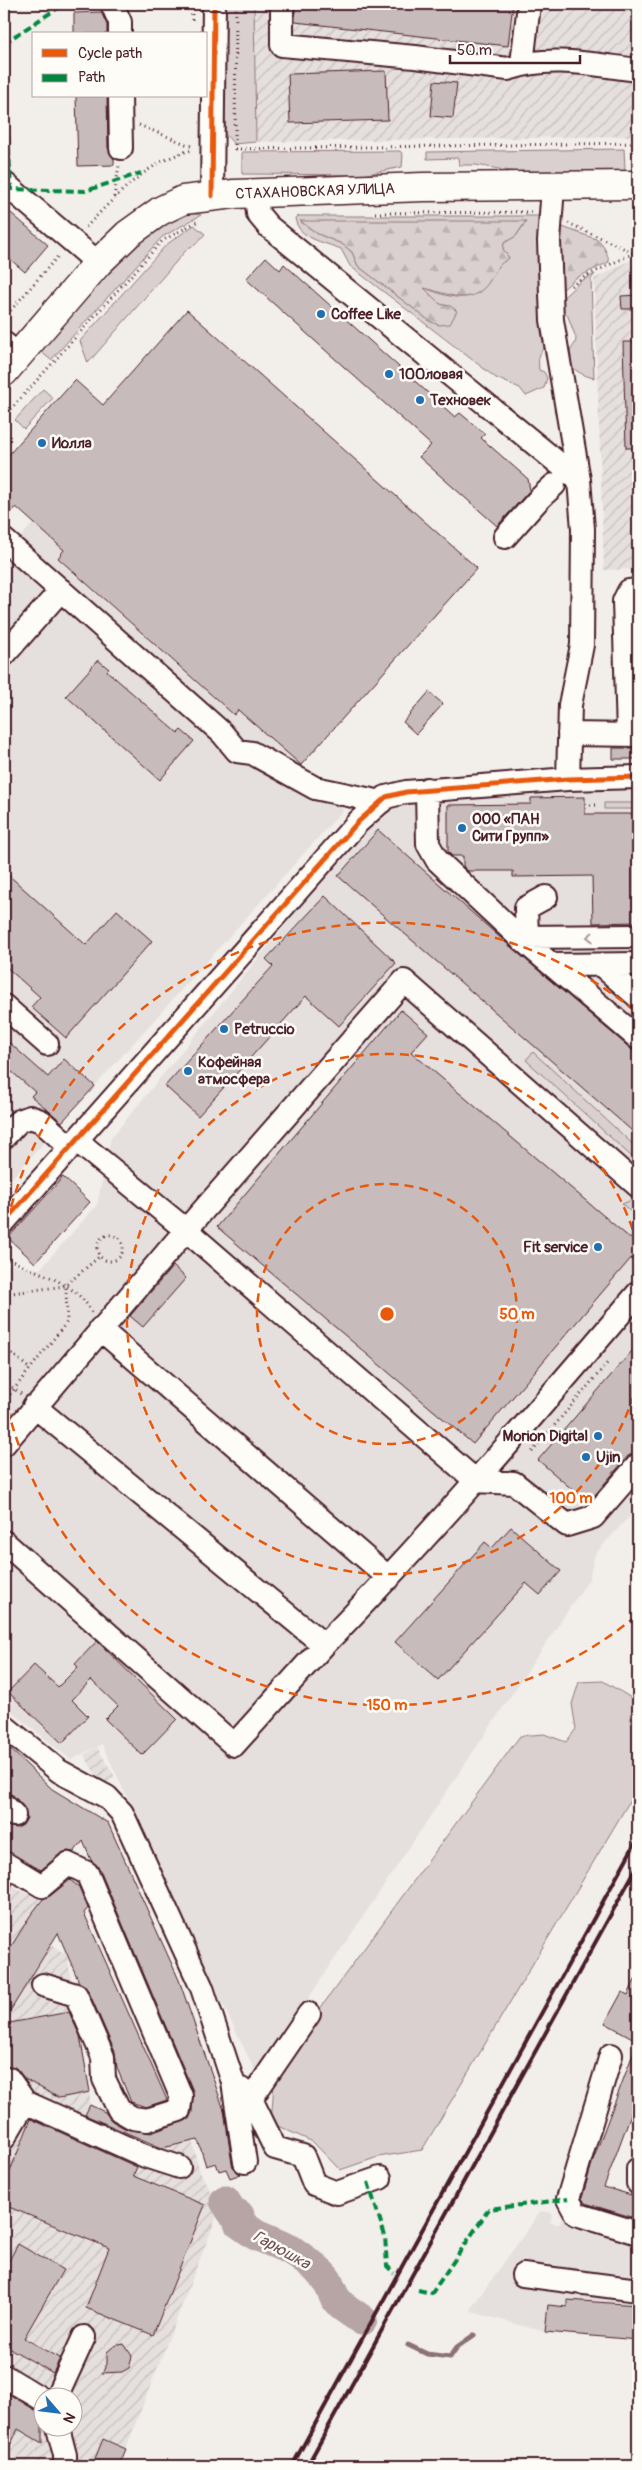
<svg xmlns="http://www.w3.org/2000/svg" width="642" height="2470" font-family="Pangolin,sans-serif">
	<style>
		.built { fill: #e5dfdd }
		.industrial { fill: url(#industrial-furrows); fill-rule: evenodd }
		.green { fill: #d9d0cf; stroke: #92787d; fill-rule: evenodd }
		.forest { fill: url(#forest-firs); stroke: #92787d }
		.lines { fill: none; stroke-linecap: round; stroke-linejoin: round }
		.stream { stroke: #8b6f75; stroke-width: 5 }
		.river { stroke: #b7a5a6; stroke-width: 31 }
		.building { fill: #c8bbbb; stroke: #4a1f2b }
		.minor-casing { stroke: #4a1f2b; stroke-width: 26 }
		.major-casing { stroke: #4a1f2b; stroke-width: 31 }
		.path { stroke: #4a1f2b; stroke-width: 3; stroke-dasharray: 1 4; stroke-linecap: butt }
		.minor { stroke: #fdfcf7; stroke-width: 22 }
		.major { stroke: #fdfcf7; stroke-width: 28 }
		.rail { stroke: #4a1f2b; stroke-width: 4 }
		.quiet { stroke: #00873e; stroke-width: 4; stroke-dasharray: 8 4; stroke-linecap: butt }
		.cycleway-casing { stroke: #fdfcf7; stroke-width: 8 }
		.cycleway { stroke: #e8590c; stroke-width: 5 }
		.oneway { stroke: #ac999b }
		.ring { fill: none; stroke: #e8590c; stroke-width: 2.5; stroke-dasharray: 9 6 }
		.poi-dot { fill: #1f6fb2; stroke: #fdfcf7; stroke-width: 2 }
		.labels { text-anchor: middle; stroke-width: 5; stroke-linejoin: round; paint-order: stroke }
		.street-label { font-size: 15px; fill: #4a1f2b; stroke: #fdfcf7 }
		.poi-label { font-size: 15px; font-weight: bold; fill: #4a1f2b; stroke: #fdfcf7; text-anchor: start }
		.water-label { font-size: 16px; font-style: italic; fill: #704e56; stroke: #fdfcf7 }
		.centre { fill: #e8590c; stroke: #fdfcf7; stroke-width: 2.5 }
		.ring-label { font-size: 15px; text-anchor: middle; font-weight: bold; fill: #e8590c; stroke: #fdfcf7; stroke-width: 5; stroke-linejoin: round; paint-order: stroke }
	</style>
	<defs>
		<pattern id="industrial-furrows" width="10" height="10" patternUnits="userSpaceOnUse" patternTransform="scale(1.25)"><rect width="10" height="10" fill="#e5dfdd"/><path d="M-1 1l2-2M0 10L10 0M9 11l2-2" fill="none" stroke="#c6bfbe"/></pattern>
		<pattern id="forest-firs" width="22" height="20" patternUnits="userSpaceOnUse" patternTransform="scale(1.25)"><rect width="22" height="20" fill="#d9d0cf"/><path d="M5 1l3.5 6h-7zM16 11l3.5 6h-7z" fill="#bcb2b2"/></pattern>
	</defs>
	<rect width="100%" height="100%" fill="#f2efeb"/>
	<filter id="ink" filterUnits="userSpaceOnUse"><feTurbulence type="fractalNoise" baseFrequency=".02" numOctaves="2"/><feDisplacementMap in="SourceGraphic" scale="10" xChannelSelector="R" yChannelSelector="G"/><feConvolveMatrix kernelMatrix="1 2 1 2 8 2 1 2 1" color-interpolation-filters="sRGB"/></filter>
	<g filter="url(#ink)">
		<path class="built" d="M33,523L65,550L58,559L233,715L238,710L319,781L343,810L4,1187V526L19,539Z
			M638,782V1507L595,1554L589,1579L257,2075L173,1901L161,1869L102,1744L71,1760L4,1705V1264L40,1269L97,1205L111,1138L344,853L364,818L401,802Z
			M541,2211L552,2213L550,2223L560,2224L561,2219L638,2241V2340L545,2332L472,2312L471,2308Z"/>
		<path class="industrial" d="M254,4H638V136L256,142Z
			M638,256V569L604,570L594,279Z
			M97,1747L115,1777L102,1785L84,1755Z
			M4,1883L42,1901L23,1926L67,1955L90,2092V2105L83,2120L151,2150L192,2141L200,2172L220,2208L119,2466H4ZM42,2398H72V2428H42Z"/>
		<path class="green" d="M223,4H254L256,142L234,144L225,134Z
			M624,149L625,169L622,172L522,173L476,165H459L458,158L427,159V152Z
			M400,151L403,155L402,167L363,175L242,174V152Z
			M186,212L201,215L162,237L51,360L35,347L127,245L156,224Z
			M299,216H538L542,218L547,345C538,353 538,359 539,370L544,372L547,378L544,388L526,396L520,388L496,378L350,266L341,249C324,242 298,239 295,218ZM301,222H526L516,236L504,243L503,249L509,258C498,264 495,272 489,281C472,307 446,296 422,287L440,304L456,310L450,323L431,322L358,266L352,252L342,244L318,234Z
			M194,225L205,234L195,245L188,248L88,363L80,341L166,245Z
			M595,274L591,279L594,378C584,376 568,369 568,356C569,349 576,346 576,338L567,314L564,313L555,325L554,306L581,281Z
			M43,389L53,398L24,429L15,420Z
			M604,803H638V809H604Z
			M533,1052L638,1149L632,1157L526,1060Z
			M637,1198H638V1218L622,1204Z
			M603,1681L638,1702L630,1719L638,1720V1787L422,2150L378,2157L340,2170L313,2142L271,2123L275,2070L520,1736L544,1734L566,1742L576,1729L572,1704L579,1682Z"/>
		<path class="forest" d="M300,221H526L516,236L504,243L503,249L509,258C498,264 495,272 489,282C471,308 448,293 424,288L440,304L450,306L457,311L450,324L439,325L431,322L358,266L352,252L342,244L318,234Z
			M557,225L596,239C603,244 608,253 609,262L576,278L562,290Z"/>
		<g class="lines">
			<path class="stream" d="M408,2345L427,2354L450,2357L457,2347L474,2335"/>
			<path class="river" d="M225,2201L232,2212L239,2215V2223L256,2235L291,2250L316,2268L327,2280L335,2298L342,2306L362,2320"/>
		</g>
		<path class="building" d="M295,4H513L508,46L295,22Z
			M101,12L107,25V34H74V13Z
			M386,71L388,120L290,123L288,74Z
			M434,81L457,83L453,118L431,116Z
			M76,96H107L108,148L114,159V165L78,166Z
			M4,207L48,245L25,272L4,254Z
			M266,257L280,270L284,264L455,417L460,413L485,434L481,438L528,479L530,490L497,526L419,457L431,445L246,279Z
			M638,295V309H622L621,296Z
			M187,310L477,568L301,765L238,710L234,715L58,558L64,550L16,507L4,521V460L75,380L103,405Z
			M623,342H638V448H626Z
			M98,660L109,669L107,671L178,733L181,730L194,741L160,780L66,696Z
			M429,692L443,704L416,734L403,722Z
			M613,748H638V759H613Z
			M585,797V814H638V922L593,923L592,876L513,877V871H468L463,866V856H452L448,852V805L531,804V798Z
			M378,830L511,947L638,1055V1136L338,876Z
			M4,871L86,945L117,910L152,941L66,1038L31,1007L40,997L4,965Z
			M325,896L396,963L339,1026L306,996L198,1116L165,1086L273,966L266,959Z
			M401,1010L428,1033L411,1052L638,1245V1250L473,1444L217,1227Z
			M4,1038L48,1077L64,1059L95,1086L62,1122L31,1096L35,1092L4,1065Z
			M63,1177L90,1202L35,1263L8,1238Z
			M173,1266L186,1278L143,1327L130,1316Z
			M638,1344V1452L628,1456L588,1503L538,1460Z
			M511,1527L561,1571L540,1595L526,1583L438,1680L395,1642L485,1542L492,1548Z
			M97,1641L177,1719L142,1755L105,1719L118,1706L91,1680L72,1700L88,1716L62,1743L8,1692L34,1665L58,1687L78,1667L75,1664Z
			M4,1743L52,1789L108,1823L179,1980L224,2110L232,2164L235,2171L241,2174L230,2178L226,2169L219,2171L216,2163L206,2166L198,2140L162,2148L85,2115L90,2105L105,2112L112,2121L126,2129L151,2133L189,2119L192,2112L193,2091L99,1868L91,1860L83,1841L74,1852L67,1851L60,1854L41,1870L4,1850V1823L10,1827L17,1828L23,1825L27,1818L23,1806L13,1795L4,1792Z
			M4,1878L13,1884L4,1899Z
			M70,1880L79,1887L88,1908L84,1913L167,2100L146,2107L131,2102L117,2068L115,2052L88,1990L79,1982L58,1933L4,2021V1958L30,1916L43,1899L50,1896Z
			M638,1974V2041L605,2023L622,1992L628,1995Z
			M69,2012L80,2036L90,2092L59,2098L25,2079L15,2067H4V2024Z
			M637,2043L638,2095L604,2187L638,2197V2219L585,2203L582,2198L593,2160Z
			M31,2119L137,2167L133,2176L205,2205L153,2335L86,2308L109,2248L4,2205V2186Z
			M18,2244L63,2270L24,2338L60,2358L53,2373L4,2345V2270Z
			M567,2300L638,2305V2340L545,2332L548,2305L567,2307Z
			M124,2344L132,2356L129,2368L122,2372L102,2373L107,2364V2352L114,2346Z
			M4,2391L35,2410L42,2412V2443L18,2429L4,2459Z
			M103,2439L126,2449L119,2466H92Z"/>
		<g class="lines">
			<g class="minor-casing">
				<path id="minor" d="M112,4L120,22V34
					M282,4V45L415,57L508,69C549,54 596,65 638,70
					M522,64L529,4
					M120,96L121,148
					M4,183L98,263
					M553,187L549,241L552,320L579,480L583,529L582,645L570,705L568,779
					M256,194L258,214L268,226L579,480
					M212,196L214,4
					M4,343L18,355
					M505,537L539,499L554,485
					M4,540L222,733L237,751L252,753L315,788L381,802
					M4,655L61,590
					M569,734L638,735
					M628,735L624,601L629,591L638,590
					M427,789L428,844L437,860L519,937L638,1038
					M519,937L638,936
					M527,937L526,908L546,897
					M552,965L638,964
					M601,965L638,997
					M4,1006L47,1044
					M4,1137L19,1121L30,1117L41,1121L70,1147
					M638,1186L404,981L186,1230L476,1481L514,1483L567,1525L593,1517L638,1465
					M4,1222L358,822L386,797L406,792L568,779L638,777
					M100,1329L389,1578
					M34,1406L324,1645C434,1532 536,1413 638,1293
					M4,1444L186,1230L76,1140
					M4,1542L234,1745L324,1645
					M4,1726L59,1771L107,1797L122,1813L202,1988L233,2082L245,2162
					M4,1805L14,1815
					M4,1863L42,1886L68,1864L87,1873L181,2096L179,2110L147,2120L133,2118L119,2110L104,2079L103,2057L76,1995L43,1985
					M611,2055L568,2199L576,2214L638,2233
					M9,2079L25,2102L145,2156L179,2167
					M241,2089L251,2099L309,2014
					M251,2099L275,2148L303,2156L314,2184L337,2193L380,2178
					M4,2138L25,2102
					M638,2169V2183
					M523,2275L638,2290
					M4,2376L42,2399
					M56,2398L84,2337
					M58,2428L65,2455V2466"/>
			</g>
			<g class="major-casing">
				<path id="major" d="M4,372L98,263L128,234L160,211L183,200L234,194L423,187L638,185"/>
			</g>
			<path class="path" d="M192,4V21
				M236,4L235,149L638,143
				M182,34L193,33
				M139,125L193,147
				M114,197L119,166
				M375,213L532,212
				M568,223L634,253L638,251
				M86,227C117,195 148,160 193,150
				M571,286L586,276L634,253L638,243
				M4,318L59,255
				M4,417L162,241L198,221
				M585,805H597
				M97 1248a13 13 0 1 1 26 0a13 13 0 1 1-26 0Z
				M4,1257C33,1272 77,1281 92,1313
				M4,1294L65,1286
				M4,1347L30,1369
				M4,1381L21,1394
				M4,1402L67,1322L66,1285L100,1256
				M532,1452L609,1361"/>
			<use href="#minor" class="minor"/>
			<use href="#major" class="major"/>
			<path class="rail" d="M292,2466L638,1838
				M307,2466L638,1865"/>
			<path class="quiet" d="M4,43L64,4
				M4,64L11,189L85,191L141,173
				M368,2182L385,2236L387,2266L394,2273
				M418,2290L432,2293L489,2209L568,2199"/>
			<g class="cycleway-casing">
				<path id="cycleway" d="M212,196L214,4
					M4,1222L358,822L386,797L406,792L568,779L638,777"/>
			</g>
			<use href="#cycleway" class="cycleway"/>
		</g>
		<defs><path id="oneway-chevron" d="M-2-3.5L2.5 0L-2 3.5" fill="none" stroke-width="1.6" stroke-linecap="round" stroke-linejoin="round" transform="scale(1.25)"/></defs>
		<use class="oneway" href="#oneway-chevron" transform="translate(590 937) rotate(179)"/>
	</g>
	<g class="ring">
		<circle cx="387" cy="1314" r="130"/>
		<path d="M638 1381A260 260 0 1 1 638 1247"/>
		<path d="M636 1616A391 391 0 0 1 4 1392M4 1236A391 391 0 0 1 636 1012"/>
	</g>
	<g class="poi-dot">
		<circle cx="321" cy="314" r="5"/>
		<circle cx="389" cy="374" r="5"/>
		<circle cx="420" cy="400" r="5"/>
		<circle cx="42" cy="443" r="5"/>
		<circle cx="462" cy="828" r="5"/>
		<circle cx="224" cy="1029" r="5"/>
		<circle cx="188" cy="1071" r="5"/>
		<circle cx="598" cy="1247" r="5"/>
		<circle cx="598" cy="1436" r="5"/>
		<circle cx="586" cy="1457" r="5"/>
	</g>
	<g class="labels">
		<g class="street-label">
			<text transform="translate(315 191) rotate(-2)" y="5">СТАХАНОВСКАЯ УЛИЦА</text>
		</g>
		<g class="poi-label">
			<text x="331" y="319">Coffee Like</text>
			<text x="399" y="379">100ловая</text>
			<text x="430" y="405">Техновек</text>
			<text x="52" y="448">Иолла</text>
			<text x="472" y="824">ООО «ПАН<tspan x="472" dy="17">Сити Групп»</tspan></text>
			<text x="234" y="1034">Petruccio</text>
			<text x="198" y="1067">Кофейная<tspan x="198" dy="17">атмосфера</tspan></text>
			<text x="588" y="1252" text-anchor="end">Fit service</text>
			<text x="588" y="1441" text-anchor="end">Morion Digital</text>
			<text x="596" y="1462">Ujin</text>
		</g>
		<g class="water-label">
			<text transform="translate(282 2249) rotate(29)" y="6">Гарюшка</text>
		</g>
	</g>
	<circle cx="387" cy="1314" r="8" class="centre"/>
	<g class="ring-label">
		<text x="517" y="1319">50 m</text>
		<text x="571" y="1503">100 m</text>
		<text x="387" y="1710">150 m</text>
	</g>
	<rect width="642" height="2470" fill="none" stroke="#fdfcf7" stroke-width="20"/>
	<rect x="10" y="10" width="622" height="2450" fill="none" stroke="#4a1f2b" stroke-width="2" filter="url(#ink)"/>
	<rect x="32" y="32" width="175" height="65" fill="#fdfcf7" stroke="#b5a4a5"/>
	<rect x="42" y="49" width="25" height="8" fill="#e8590c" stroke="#b5a4a5"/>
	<text x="78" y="58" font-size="15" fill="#4a1f2b">Cycle path</text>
	<rect x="42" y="74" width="25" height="8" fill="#00873e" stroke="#b5a4a5"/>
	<text x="78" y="82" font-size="15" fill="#4a1f2b">Path</text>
	<g transform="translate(58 2412) rotate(118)"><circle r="24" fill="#fdfcf7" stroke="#b5a4a5"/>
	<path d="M0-4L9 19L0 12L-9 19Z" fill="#1f6fb2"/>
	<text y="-8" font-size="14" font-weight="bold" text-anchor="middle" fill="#4a1f2b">N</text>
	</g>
	<path d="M450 55v8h130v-8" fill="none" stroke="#4a1f2b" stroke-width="2.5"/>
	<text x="457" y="55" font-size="15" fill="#4a1f2b" stroke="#fdfcf7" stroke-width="4" paint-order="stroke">50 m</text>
</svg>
